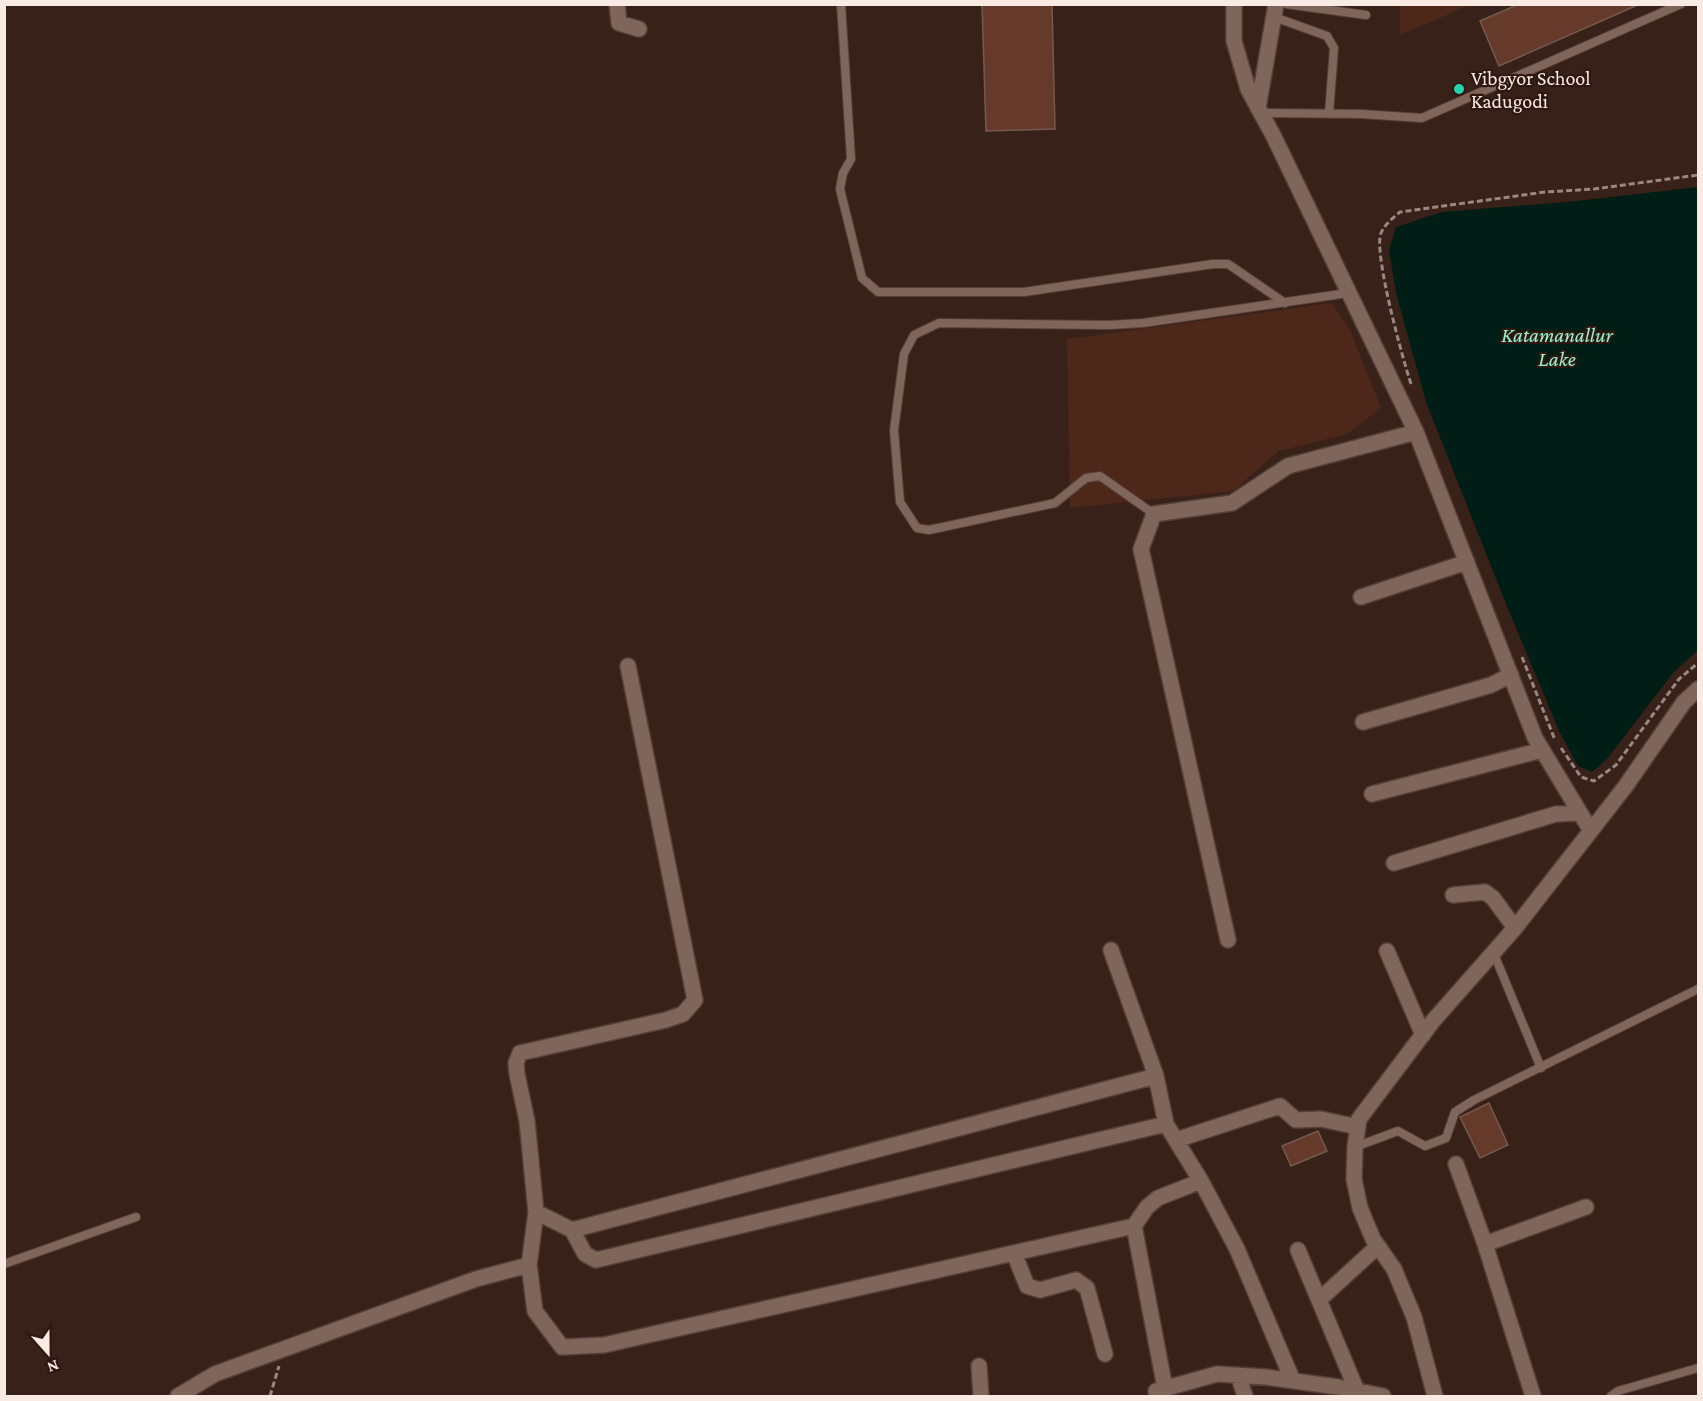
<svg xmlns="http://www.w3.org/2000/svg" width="1703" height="1401" font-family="'Crimson Pro',serif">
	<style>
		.green { fill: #4d2719 }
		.water { fill: #001e16 }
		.building { fill: #663a2a; stroke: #745950; stroke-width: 1.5 }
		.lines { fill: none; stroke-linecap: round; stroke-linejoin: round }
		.service-casing { stroke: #54403a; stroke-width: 10 }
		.minor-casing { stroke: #54403a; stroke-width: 18 }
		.path { stroke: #9a8780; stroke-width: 3; stroke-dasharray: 6 3; stroke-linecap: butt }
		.service { stroke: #80655b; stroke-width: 8 }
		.minor { stroke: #80655b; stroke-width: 15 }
		.poi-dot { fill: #26d5ae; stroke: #2e1810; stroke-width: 2 }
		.labels { text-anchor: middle; stroke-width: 4.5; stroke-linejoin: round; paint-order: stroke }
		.poi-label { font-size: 20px; fill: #faeae4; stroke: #2e1810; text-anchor: start }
		.water-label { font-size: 21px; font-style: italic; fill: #94f2d5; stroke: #2e1810 }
	</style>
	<rect width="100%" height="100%" fill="#382119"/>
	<path class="green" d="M1400,4H1470V5L1400,35Z
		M1332,303L1350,330L1381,408L1347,434L1279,451L1233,491L1070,508L1067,339Z"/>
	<path class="water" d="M1698,187V650L1673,673L1607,759L1592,772L1578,766L1560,733L1506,604L1426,402L1396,293L1389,250L1396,227L1442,212L1568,202Z"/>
	<path class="building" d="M982,4H1052L1055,129L986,131Z
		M1519,4H1640L1499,66L1480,21Z
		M1489,1103L1508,1145L1480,1158L1460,1117Z
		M1318,1131L1327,1151L1291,1166L1282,1146Z"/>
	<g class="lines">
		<g class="service-casing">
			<path id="service" d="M841,4L851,159L843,173L840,189L862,278L878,292H1024L1213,264H1228L1285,303
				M1286,4L1366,15
				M1274,17L1327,36L1334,48L1329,114
				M1260,113L1361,114L1422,118L1681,4
				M1154,514L1100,476L1086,478L1055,503L929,530L917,528L900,502L894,430L904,354L914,335L939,323L1109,325L1143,323L1348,293
				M1494,954L1541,1068
				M1355,1147L1398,1131L1425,1146L1446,1138L1455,1112L1474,1100L1698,989
				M4,1264L136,1217
				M1611,1396L1618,1391L1698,1368"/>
		</g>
		<g class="minor-casing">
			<path id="minor" d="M617,4L619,23L639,29
				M1234,4V41L1248,89L1274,137L1416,432L1535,738L1591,831
				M1258,108L1276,4
				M1361,597L1467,562
				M1363,722L1491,685L1511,675
				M1372,794L1542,750
				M1394,863L1556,814L1580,813
				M1453,895L1485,892L1493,898L1515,928
				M1228,940L1141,549L1154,514L1232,503L1288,466L1416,432
				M1111,950L1156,1076L1166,1124L1201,1181L1237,1249L1293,1381
				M1387,951L1423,1035
				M1176,1140L1280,1106L1296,1120L1321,1119L1358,1127
				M1456,1164L1485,1244L1533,1396
				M536,1212L572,1230L585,1254L596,1260L1166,1124
				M1134,1226L1147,1207L1158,1198L1201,1181
				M572,1230L1156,1076
				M1485,1244L1586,1207
				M1298,1250L1357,1391
				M1014,1253L1027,1286L1040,1290L1076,1280L1087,1288L1105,1354
				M529,1265L536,1212L527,1121L517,1074L516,1063L520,1053L666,1020L683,1014L695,1000L628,666
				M1319,1300L1378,1246
				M979,1366L981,1396
				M1238,1375L1245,1396
				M178,1396L215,1374L476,1279L529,1265L535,1311L562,1347L604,1345L1134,1226L1165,1388
				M1157,1396L1156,1391L1217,1374L1266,1377L1338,1387L1383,1396
				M1435,1396L1414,1317L1394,1269L1373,1239L1360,1208L1354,1179L1355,1147L1359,1119L1433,1021L1515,928L1625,787L1684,702L1698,689"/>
		</g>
		<path class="path" d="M1411,384C1403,360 1373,252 1381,233C1385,224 1393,218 1400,212L1545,192L1594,189L1698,175
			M1522,657L1555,740
			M1561,748L1581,777L1594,781L1616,765L1679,679L1698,663
			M270,1396L279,1366"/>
		<use href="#service" class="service"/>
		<use href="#minor" class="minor"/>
	</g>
	<circle class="poi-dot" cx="1459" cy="89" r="6"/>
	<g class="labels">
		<g class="poi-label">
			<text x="1471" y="85">Vibgyor School<tspan x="1471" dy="23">Kadugodi</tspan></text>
		</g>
		<g class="water-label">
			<text x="1557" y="342">Katamanallur<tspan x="1557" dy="24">Lake</tspan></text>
		</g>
	</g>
	<rect width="1703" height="1401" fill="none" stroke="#faeae4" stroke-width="12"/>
	<g transform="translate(48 1353) rotate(159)" stroke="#2e1810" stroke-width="4.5" paint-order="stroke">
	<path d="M0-4.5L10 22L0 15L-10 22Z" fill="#faeae4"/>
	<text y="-9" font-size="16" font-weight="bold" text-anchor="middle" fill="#faeae4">N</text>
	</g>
</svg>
